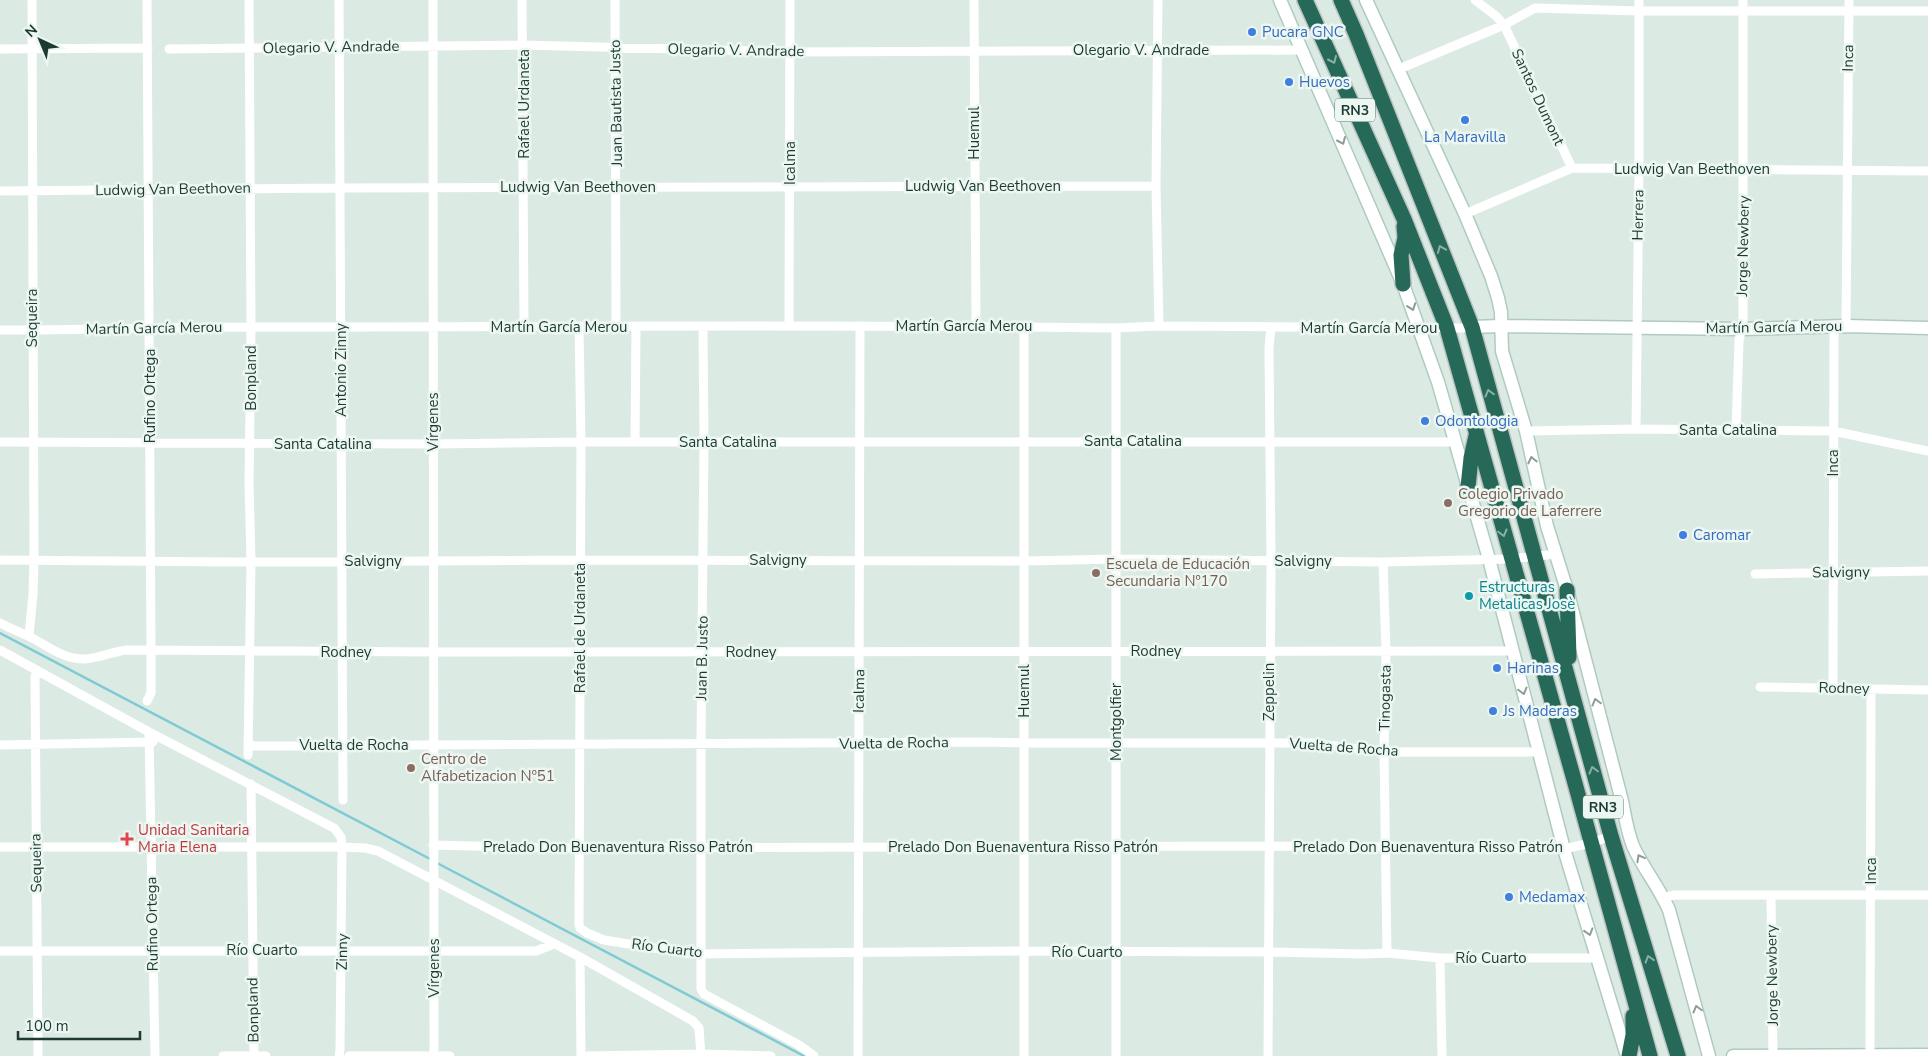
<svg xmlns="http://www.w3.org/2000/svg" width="1928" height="1056" font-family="'Nunito Sans',sans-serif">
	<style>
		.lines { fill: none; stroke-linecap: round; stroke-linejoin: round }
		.stream { stroke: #7fcad5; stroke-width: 2.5 }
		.secondary-casing { stroke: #afcbc0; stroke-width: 15 }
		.highway-casing { stroke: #bbc4c2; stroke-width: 18 }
		.street { stroke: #fff; stroke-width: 9 }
		.secondary { stroke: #fff; stroke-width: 12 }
		.highway { stroke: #276959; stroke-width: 15 }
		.oneway { stroke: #8ab0a6 }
		.oneway2 { stroke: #8e9c98 }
		.shop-dot { fill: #3f7fe0; stroke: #edf7f2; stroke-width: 2 }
		.education-dot { fill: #8d6e63; stroke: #edf7f2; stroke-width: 2 }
		.culture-dot { fill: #0f9aa8; stroke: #edf7f2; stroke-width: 2 }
		.health-dot { fill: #e0444e; stroke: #edf7f2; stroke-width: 2 }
		.labels { text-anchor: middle; stroke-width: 5; stroke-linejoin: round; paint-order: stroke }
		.shield { fill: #edf7f2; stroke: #5b736c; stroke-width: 1 }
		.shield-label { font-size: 14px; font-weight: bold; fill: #1d3a32 }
		.shop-label { font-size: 15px; fill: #366cbe; stroke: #edf7f2; text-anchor: start }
		.street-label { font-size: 15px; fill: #1d3a32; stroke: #edf7f2 }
		.education-label { font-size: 15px; fill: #785e54; stroke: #edf7f2; text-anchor: start }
		.culture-label { font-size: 15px; fill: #0d838f; stroke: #edf7f2; text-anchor: start }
		.health-label { font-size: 15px; fill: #be3a42; stroke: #edf7f2; text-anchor: start }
	</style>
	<rect width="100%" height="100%" fill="#dceae4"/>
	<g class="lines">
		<path class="stream" d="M0,633L432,860
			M437,863L804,1056"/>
		<g class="secondary-casing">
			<path id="secondary" d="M1280,0L1403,284L1438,382L1489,559L1564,849L1627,1056
				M1366,0L1465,214L1491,276L1498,298L1501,312L1502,351L1526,431L1547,526L1567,590L1622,801C1625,816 1627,831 1633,846C1643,868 1659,887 1669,910L1709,1056
				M1472,327L1501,326L1741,329L1846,326L1928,328
				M1733,1056L1928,1055"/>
		</g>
		<g class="highway-casing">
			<path id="highway" d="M1305,0L1404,219L1447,328L1573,776L1650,1056
				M1341,0L1356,34L1472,327L1611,836L1678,1056
				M1403,284L1401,255L1405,238L1404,226
				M1468,487L1471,458L1476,436
				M1567,590L1569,657
				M1629,1056L1633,1035V1016"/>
		</g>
		<path class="street" d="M339,0L343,800
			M433,0L434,1055
			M522,0L524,327
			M615,0L616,327
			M974,0L976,326
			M1158,0L1156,186L1159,326
			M1475,0L1496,16L1504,25L1572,168
			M0,49L148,48
			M169,49L523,45L791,52L1302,50
			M1399,69L1504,25L1535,8L1639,11H1928
			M0,191L340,188L1156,186
			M1465,214L1572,168L1928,171
			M789,325L790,0
			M1846,326L1849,0
			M579,327L581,442L579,924L580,928L587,933L604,940L691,954L1023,951L1269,952L1365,954L1387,953L1440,958H1597
			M703,327L704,443L701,743V989L704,994L799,1045L814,1056
			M1024,327V1056
			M0,330C84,330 168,327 252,327C540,327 828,324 1116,328L1159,326L1462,328L1472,327
			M1636,429L1639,168V0
			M1526,431L1636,429L1833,431L1928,451
			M1736,431L1739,341L1743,321V0
			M0,442L433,444L581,442H1455
			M635,442L636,327
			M0,560L233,562L580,560L1025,561L1116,559L1383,562L1511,559L1556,554
			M1383,562L1386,651L1384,752L1387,953
			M1755,574L1928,571
			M0,623C9,628 19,632 28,636C47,645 63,660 85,659C99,658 112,652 126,650L435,652L1512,651
			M29,636L33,594L34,560L32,0
			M0,650L149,732L334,828L341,837L342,847L340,1050L339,1056
			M37,670L35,677L38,1056
			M1760,687L1928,690
			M1833,688L1834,327
			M147,701L151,693V651L147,0
			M149,732L155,1056
			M0,745L153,742
			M249,746L978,742L1024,743H1311L1384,752H1538
			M248,755L251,561L249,484L251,327L249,0
			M251,784L254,1056
			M433,845L549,848L1268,846L1564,849L1591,843L1611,836
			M0,847H342L365,848L378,851L580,957L693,1021L699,1028L701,1056
			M1771,896L1773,1055
			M1664,897L1675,895H1928
			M0,951H536L554,944
			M580,957L581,1056
			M1440,958L1442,1056
			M1870,1054L1871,689
			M223,1056H266
			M349,1056H450
			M587,1056L701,1054L771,1056
			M858,1056L860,326
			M1116,1056V328
			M1268,1056L1271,561L1269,348L1271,327"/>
		<use href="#secondary" class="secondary"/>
		<use href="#highway" class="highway"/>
	</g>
	<defs><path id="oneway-chevron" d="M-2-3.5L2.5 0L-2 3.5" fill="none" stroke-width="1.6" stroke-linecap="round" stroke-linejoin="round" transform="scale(1.25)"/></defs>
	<g class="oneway">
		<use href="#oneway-chevron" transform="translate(1333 60) rotate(66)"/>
		<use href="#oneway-chevron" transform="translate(1441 249) rotate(-112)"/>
		<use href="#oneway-chevron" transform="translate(1489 393) rotate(-105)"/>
		<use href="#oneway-chevron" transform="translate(1503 533) rotate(75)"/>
		<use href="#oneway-chevron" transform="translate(1593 770) rotate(-105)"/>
		<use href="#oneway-chevron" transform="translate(1649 959) rotate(-107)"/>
	</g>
	<g class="oneway2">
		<use href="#oneway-chevron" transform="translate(1342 141) rotate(66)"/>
		<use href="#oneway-chevron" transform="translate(1412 307) rotate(70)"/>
		<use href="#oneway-chevron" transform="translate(1532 460) rotate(-103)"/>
		<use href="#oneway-chevron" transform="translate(1523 691) rotate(75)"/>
		<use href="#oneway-chevron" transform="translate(1596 702) rotate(-105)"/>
		<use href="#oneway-chevron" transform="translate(1640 858) rotate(-119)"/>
		<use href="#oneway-chevron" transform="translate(1589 932) rotate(73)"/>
		<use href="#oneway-chevron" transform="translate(1697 1009) rotate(-105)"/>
	</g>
	<g class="shop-dot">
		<circle cx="1252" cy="32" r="5"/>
		<circle cx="1289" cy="82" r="5"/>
		<circle cx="1465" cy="120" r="5"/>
		<circle cx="1425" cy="421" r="5"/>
		<circle cx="1683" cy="535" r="5"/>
		<circle cx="1497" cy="668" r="5"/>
		<circle cx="1493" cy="711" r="5"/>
		<circle cx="1509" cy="897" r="5"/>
	</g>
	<g class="education-dot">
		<circle cx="1448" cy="503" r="5"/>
		<circle cx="1096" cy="573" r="5"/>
		<circle cx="411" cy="768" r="5"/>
	</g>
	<circle class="culture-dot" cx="1469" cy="596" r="5"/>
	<path class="health-dot" d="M124.5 831.5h5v5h5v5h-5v5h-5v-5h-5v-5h5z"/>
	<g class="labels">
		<g class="shield">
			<rect x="1335" y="98.5" width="40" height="23" rx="4"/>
			<rect x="1583" y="795.5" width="40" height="23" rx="4"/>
		</g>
		<g class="shield-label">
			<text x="1355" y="115">RN3</text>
			<text x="1603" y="812">RN3</text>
		</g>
		<g class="shop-label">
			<text x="1262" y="37">Pucara GNC</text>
			<text x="1299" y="87">Huevos</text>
			<text x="1465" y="142" text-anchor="middle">La Maravilla</text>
			<text x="1435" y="426">Odontologia</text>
			<text x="1693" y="540">Caromar</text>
			<text x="1507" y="673">Harinas</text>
			<text x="1503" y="716">Js Maderas</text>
			<text x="1519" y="902">Medamax</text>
		</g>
		<g class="street-label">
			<text transform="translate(331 47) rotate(-1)" y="5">Olegario V. Andrade</text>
			<text transform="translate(736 50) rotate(1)" y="5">Olegario V. Andrade</text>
			<text x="1141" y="55">Olegario V. Andrade</text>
			<text transform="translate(1848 58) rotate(-89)" y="5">Inca</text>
			<text transform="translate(1538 97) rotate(65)" y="5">Santos Dumont</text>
			<text transform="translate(616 103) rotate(-91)" y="5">Juan Bautista Justo</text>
			<text transform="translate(524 104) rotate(-90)" y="5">Rafael Urdaneta</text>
			<text transform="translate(974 133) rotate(-90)" y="5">Huemul</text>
			<text transform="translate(790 163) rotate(-90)" y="5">Icalma</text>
			<text x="1692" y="174">Ludwig Van Beethoven</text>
			<text x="983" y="191">Ludwig Van Beethoven</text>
			<text x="578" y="192">Ludwig Van Beethoven</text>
			<text transform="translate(173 189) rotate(-1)" y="5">Ludwig Van Beethoven</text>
			<text transform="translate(1638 215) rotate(-89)" y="5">Herrera</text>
			<text transform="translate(1743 246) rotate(-89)" y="5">Jorge Newbery</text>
			<text transform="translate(32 318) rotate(-90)" y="5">Sequeira</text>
			<text x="964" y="331">Martín García Merou</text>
			<text x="559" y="332">Martín García Merou</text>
			<text transform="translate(1774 327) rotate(-1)" y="5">Martín García Merou</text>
			<text transform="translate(154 328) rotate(-1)" y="5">Martín García Merou</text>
			<text x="1369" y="333">Martín García Merou</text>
			<text transform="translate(341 370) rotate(-90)" y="5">Antonio Zinny</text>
			<text transform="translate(251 378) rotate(-90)" y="5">Bonpland</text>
			<text transform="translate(150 396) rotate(-90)" y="5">Rufino Ortega</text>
			<text transform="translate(433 422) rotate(-90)" y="5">Vírgenes</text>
			<text x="1728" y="435">Santa Catalina</text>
			<text x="1133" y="446">Santa Catalina</text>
			<text x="728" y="447">Santa Catalina</text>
			<text x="323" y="449">Santa Catalina</text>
			<text transform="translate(1833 463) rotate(-90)" y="5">Inca</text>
			<text x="778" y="565">Salvigny</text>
			<text x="373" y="566">Salvigny</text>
			<text x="1303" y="566">Salvigny</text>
			<text transform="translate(1841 572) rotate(-1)" y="5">Salvigny</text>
			<text transform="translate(580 628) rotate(-90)" y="5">Rafael de Urdaneta</text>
			<text x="1156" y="656">Rodney</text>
			<text x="346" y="657">Rodney</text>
			<text x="751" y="657">Rodney</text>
			<text transform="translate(702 658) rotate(-89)" y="5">Juan B. Justo</text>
			<text transform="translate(1844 688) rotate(1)" y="5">Rodney</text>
			<text transform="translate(859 691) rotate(-89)" y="5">Icalma</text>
			<text transform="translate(1024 691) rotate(-90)" y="5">Huemul</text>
			<text transform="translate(1269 692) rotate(-90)" y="5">Zeppelin</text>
			<text transform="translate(1385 698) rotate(-89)" y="5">Tinogasta</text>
			<text transform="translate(1116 722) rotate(-90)" y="5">Montgolfier</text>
			<text transform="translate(894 743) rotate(-1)" y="5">Vuelta de Rocha</text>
			<text x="354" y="750">Vuelta de Rocha</text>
			<text transform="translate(1344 747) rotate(4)" y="5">Vuelta de Rocha</text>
			<text x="618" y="852">Prelado Don Buenaventura Risso Patrón</text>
			<text x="1023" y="852">Prelado Don Buenaventura Risso Patrón</text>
			<text x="1428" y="852">Prelado Don Buenaventura Risso Patrón</text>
			<text transform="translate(36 863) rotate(-91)" y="5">Sequeira</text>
			<text transform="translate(1871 871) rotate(-90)" y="5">Inca</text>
			<text transform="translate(152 924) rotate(-91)" y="5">Rufino Ortega</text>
			<text transform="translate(667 948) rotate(7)" y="5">Río Cuarto</text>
			<text x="262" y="955">Río Cuarto</text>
			<text transform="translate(342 952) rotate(-89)" y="5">Zinny</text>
			<text x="1087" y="957">Río Cuarto</text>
			<text x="1491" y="963">Río Cuarto</text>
			<text transform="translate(434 968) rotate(-90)" y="5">Vírgenes</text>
			<text transform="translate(1772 975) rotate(-91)" y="5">Jorge Newbery</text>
			<text transform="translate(253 1010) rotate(-91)" y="5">Bonpland</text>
		</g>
		<g class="education-label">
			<text x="1458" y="499">Colegio Privado<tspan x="1458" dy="17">Gregorio de Laferrere</tspan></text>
			<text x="1106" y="569">Escuela de Educación<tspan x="1106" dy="17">Secundaria Nº170</tspan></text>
			<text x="421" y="764">Centro de<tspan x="421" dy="17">Alfabetizacion Nº51</tspan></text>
		</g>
		<g class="culture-label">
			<text x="1479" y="592">Estructuras<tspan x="1479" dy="17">Metalicas Josè</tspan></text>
		</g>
		<g class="health-label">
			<text x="138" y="835">Unidad Sanitaria<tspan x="138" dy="17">Maria Elena</tspan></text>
		</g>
	</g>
	<g transform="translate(40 40) rotate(316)" stroke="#edf7f2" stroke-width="4" paint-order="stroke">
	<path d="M0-4L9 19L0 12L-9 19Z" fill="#1d3a32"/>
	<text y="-8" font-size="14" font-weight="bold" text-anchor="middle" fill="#1d3a32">N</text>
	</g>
	<path d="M18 1031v8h122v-8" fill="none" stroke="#1d3a32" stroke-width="2.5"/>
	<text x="25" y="1031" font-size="15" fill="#1d3a32" stroke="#edf7f2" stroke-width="4" paint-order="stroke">100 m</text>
</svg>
